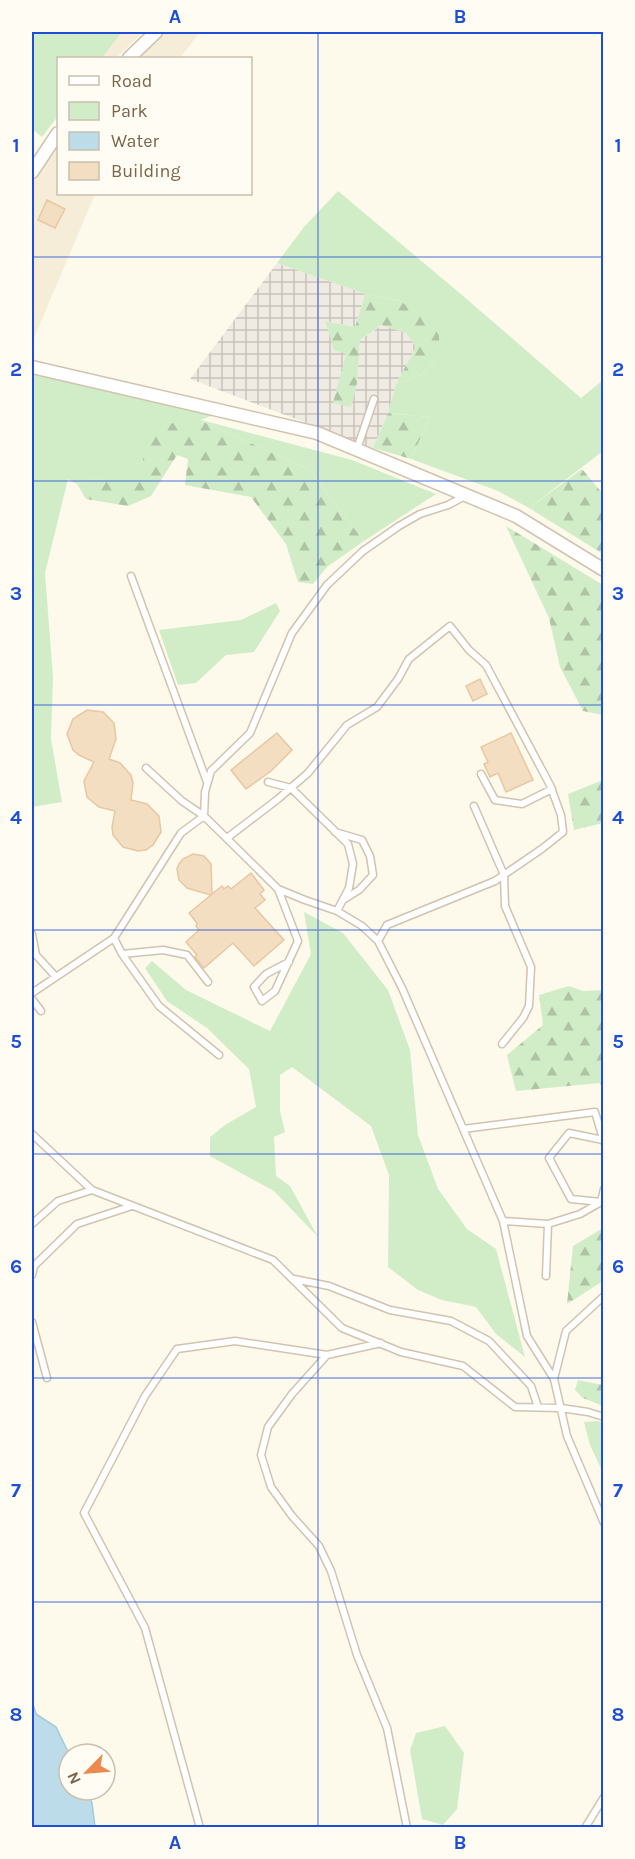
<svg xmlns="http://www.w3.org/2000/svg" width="635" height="1859" font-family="Karla,sans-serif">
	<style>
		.residential { fill: #f6edd9 }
		.industrial { fill: url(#industrial-grid) }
		.green { fill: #d1edc8 }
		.forest { fill: url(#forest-firs) }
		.water { fill: #bddce9; stroke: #a3cadb; stroke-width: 1.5 }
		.building { fill: #f4dec1; stroke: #e8c7a1; stroke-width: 1.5 }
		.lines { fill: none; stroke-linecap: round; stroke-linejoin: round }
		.lane-casing { stroke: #d2c3af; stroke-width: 9 }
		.street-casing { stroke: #d2c3af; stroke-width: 15 }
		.lane { stroke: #fff; stroke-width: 6 }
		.street { stroke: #fff; stroke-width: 12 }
		.grid { fill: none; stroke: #1d4ed8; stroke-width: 1.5; stroke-opacity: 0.55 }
		.neatline { fill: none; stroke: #1d4ed8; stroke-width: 2 }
		.grid-label { font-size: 20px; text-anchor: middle; font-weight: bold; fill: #1d4ed8 }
	</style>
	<defs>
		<pattern id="industrial-grid" width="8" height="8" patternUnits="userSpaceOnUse" patternTransform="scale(1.5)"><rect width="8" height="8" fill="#efebe3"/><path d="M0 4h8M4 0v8" fill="none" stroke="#c7c2ba"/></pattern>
		<pattern id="forest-firs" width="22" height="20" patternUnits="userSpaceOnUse" patternTransform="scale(1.5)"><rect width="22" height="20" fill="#d1edc8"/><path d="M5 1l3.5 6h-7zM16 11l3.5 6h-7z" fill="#afc4a5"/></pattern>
	</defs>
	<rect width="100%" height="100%" fill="#fdf9eb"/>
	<path class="residential" d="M122,32H143L116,58H102Z
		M165,32H200L180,58H137Z
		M58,139V194H95L32,343V181Z"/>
	<path class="industrial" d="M277,263L365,294L355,327L326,321L346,354L334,403L351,406L357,383L360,340L382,325L406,333L416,347L396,384L388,413L373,448L190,379Z"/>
	<path class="green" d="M32,32H122L102,58H58V116L42,137L32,129Z
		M338,191L462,295L581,398L603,380V451L529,508L498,491L411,459L430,417L388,413L396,384L421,375L439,357L400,301L365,294L277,263L304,227Z
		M32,363L223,411L201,420L352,460L436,494L364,541L308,469L199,420L144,482L90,478L77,484L68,479L45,573L53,677L51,739L62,802L32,807Z
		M276,603L280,611L254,652L226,655L196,683L178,685L159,630L241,620Z
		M304,912L343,933L388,990L410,1050L418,1135L438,1189L467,1229L496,1249L525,1357L496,1334L476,1307L442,1300L418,1290L388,1267L389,1175L371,1126L292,1067L280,1075V1111L285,1132L274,1137L276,1176L290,1186L318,1237L274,1191L210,1156V1137L225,1125L256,1107L249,1069L207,1028L167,1001L145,968L152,961L186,990L270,1031L311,954Z
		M598,1421L603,1423V1473L590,1445L584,1422Z
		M445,1726L464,1753L457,1809L443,1825L422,1819L410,1750L416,1733Z"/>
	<path class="forest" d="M365,294L400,301L439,330V357L421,375L396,384L416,347L406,333L381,325L360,340L357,383L351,407L333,403L346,354L334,350L325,321L355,327Z
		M388,413L430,417L411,459L373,448Z
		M199,420L308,469L364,541L327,567L313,584L298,582L286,544L251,497L185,485L188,459L177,455L151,496L128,506L86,499L77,484L90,478L143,481V442L167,424Z
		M582,469L603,494V554L529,508Z
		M506,526L603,585V715L583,711L560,667L549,618Z
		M603,780V823L574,830L568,794Z
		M569,986L583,991L603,990V1090L600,1083L516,1091L507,1055L543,1025L539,995Z
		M603,1228V1281L567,1304L573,1246Z
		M578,1380L603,1385V1406L583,1398L575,1390Z"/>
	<path class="water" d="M32,1701L36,1714L56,1727L69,1754V1790H86L92,1803L95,1827H32Z"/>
	<path class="building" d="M47,200L65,209L55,228L38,220Z
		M480,679L487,694L473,701L466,686Z
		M87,710L103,712L114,723L116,739L109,759L120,763L131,775L133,783L131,800L147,804L159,816L161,832L153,845L146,850L138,851L123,847L113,835L112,827L115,811L99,807L87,797L84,781L94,762L79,755L73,750L67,734L73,719Z
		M277,733L292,750L271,771L246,789L231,770Z
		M511,733L533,780L506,792L498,773L490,777L484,764L488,762L481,747Z
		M193,854L204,856L211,864L212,894L222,886L224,889L228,886L231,889L251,873L264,890L260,894L265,900L255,908L284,940L254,966L233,943L204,968L195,957L197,955L186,942L199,930L196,926L197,923L189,913L211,895L187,888L179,880L177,869L179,864L183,859Z"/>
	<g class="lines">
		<g class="lane-casing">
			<path id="lane" d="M357,449L374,399
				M465,496L448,505L420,514L399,526L363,551L327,585L292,633L250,733L211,771L205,792L204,816L278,889L305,900L337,911L362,926L378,941L402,988L503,1221L527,1336L554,1379
				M131,576L207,782
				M481,774L495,800L522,804L552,789
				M268,782L291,788L348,844L353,864L349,888L337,911
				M474,806L504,875L505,906L531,967L529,1006L523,1018L502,1044
				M335,832L362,840L370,856L373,875L359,890L343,900
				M227,838L278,799L308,773L347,725L377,707L398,679L409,659L450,626L469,650L486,665L550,785L561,815L563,832L543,848L495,881L387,925L378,941
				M278,889L298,941L275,991L262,1001L254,987L266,974L289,962
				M32,934L36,955L56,977
				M114,938L122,954L163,950L187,955L208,982
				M122,954L159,1006L219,1055
				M32,993L114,938L181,833L204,816L182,801L146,768
				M32,999L41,1011
				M463,1129L595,1112L604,1142
				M32,1134L92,1190
				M601,1202L571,1199L549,1158L569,1133L603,1140
				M503,1221L548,1224
				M32,1224L58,1201L92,1190L273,1260L342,1328L401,1352L463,1366L515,1407L561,1408L588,1412L604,1417
				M32,1275L34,1266L77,1224L132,1206
				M546,1276L548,1224L580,1214L601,1202L604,1189
				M294,1279L329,1286L390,1310L451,1321L489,1341L531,1386L538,1407
				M604,1296L566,1331L554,1379L567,1436L604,1523
				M32,1322L47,1378
				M327,1355L292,1394L268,1427L261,1455L271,1487L292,1516L319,1546L331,1571L357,1655L387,1728L407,1828
				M200,1828L145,1628L84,1513L145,1396L177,1349L235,1341L327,1355L381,1343
				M585,1828L604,1797"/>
		</g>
		<g class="street-casing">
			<path id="street" d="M129,58L156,32
				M32,172L58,133
				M32,367L317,433L516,516L604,570"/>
		</g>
		<use href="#lane" class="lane"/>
		<use href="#street" class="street"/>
	</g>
	<path class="grid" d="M318,32V1828M32,257H604M32,481H604M32,705H604M32,930H604M32,1154H604M32,1378H604M32,1602H604"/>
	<rect width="635" height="1859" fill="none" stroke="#fffcf3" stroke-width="66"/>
	<rect x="57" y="57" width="195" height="138" fill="#fffcf3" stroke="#cabfb0" stroke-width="1.5"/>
	<rect x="69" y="76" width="30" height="9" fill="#ffffff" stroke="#cabfb0" stroke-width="1.5"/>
	<text x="111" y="87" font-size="18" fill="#7b644c">Road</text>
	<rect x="69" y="102" width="30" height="18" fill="#d1edc8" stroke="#cabfb0" stroke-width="1.5"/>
	<text x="111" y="117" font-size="18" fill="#7b644c">Park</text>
	<rect x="69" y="132" width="30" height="18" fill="#bddce9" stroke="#cabfb0" stroke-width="1.5"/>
	<text x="111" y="147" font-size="18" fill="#7b644c">Water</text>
	<rect x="69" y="162" width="30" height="18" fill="#f4dec1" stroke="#cabfb0" stroke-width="1.5"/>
	<text x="111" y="177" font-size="18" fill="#7b644c">Building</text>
	<g transform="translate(87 1772) rotate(245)"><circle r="28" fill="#fffcf3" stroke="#cabfb0" stroke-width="1.5"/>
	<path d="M0-4.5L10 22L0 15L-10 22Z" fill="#eb8a4c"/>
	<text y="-9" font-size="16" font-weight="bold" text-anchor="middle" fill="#7b644c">N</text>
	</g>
	<rect x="33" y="33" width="569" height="1793" class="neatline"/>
	<g class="grid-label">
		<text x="175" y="23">A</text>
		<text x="460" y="23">B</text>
		<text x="16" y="152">1</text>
		<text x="618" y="152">1</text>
		<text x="16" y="376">2</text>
		<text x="618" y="376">2</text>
		<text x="16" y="600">3</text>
		<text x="618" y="600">3</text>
		<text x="16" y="824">4</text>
		<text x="618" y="824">4</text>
		<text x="16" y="1048">5</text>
		<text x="618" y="1048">5</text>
		<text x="16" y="1273">6</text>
		<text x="618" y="1273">6</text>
		<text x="16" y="1497">7</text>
		<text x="618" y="1497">7</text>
		<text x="16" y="1721">8</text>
		<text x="618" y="1721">8</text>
		<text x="175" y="1849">A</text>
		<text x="460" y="1849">B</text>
	</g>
</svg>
